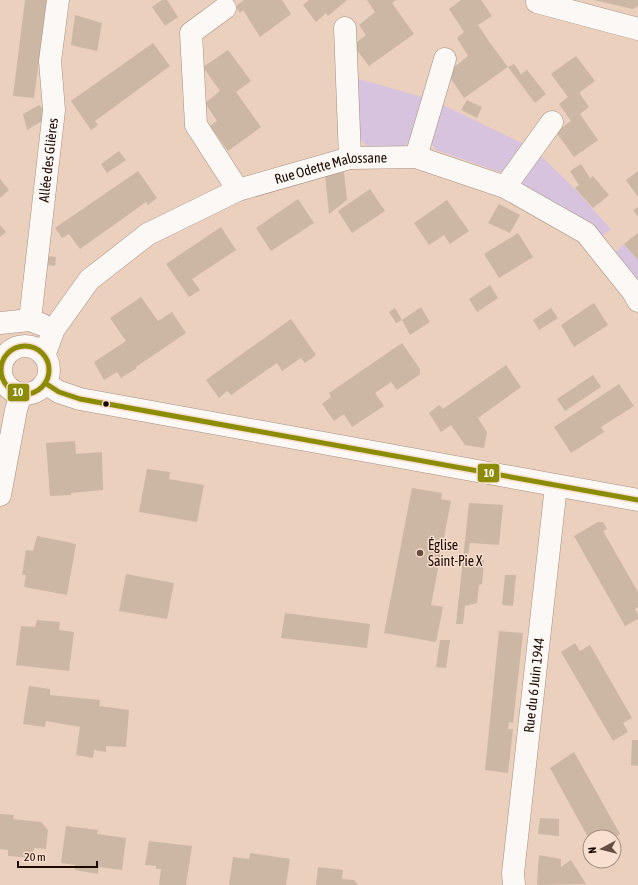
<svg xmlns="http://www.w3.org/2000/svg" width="638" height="885" font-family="'Asap Condensed',sans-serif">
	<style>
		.green { fill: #d8c3de }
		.building { fill: #cbb7a4 }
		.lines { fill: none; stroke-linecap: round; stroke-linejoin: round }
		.minor-casing { stroke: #a58f80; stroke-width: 23 }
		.minor { stroke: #fcf8f5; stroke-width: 22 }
		.bus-1-casing { stroke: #f8dfcf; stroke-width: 8 }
		.bus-1 { stroke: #8b8c03; stroke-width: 5 }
		.bus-dot { fill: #1b0800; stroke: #f8dfcf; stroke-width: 1.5 }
		.poi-dot { fill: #644e42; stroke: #f8dfcf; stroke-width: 1.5 }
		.labels { text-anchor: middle; stroke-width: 3; stroke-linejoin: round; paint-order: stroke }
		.street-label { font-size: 14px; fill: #1b0800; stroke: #f8dfcf }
		.poi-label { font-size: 14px; fill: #1b0800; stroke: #f8dfcf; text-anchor: start }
		.line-badge { stroke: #f8dfcf; stroke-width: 1.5 }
		.badge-label { font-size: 11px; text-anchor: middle; font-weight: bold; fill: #fff }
	</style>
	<rect width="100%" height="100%" fill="#ebd0be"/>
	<path class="green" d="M352,77L426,98L412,139L402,148L368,147L356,134Z
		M437,102L526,145L503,173L436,150L428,139Z
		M536,151L574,188L611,229L597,240L516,182Z
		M624,244L638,260V282L613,254Z"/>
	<path class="building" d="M25,0H47L34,98L13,96Z
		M162,0H167L178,17L165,26L152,7Z
		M244,0H282L291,14L260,37L243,10L240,13L236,6Z
		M309,0H347L328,16L326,13L316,22L303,5Z
		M367,0H396L392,3L414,34L369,66L353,45L366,35L359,25L375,12Z
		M461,0H481L492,16L478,25L490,43L508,67L514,64L521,74L527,70L546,94L535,103L508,67L464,98L447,73L468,56L457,38L464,32L449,9Z
		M594,0H638V6L633,9Z
		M75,15L102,23L97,51L71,45Z
		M153,43L170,66L95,121L98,125L91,130L71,101Z
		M228,50L251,81L236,92L261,127L228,151L210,126L217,121L205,103L220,91L203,67Z
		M576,56L595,81L580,92V94L589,107L580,114L598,140L574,157L556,132L571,121L559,104L568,97L551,74Z
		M467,100L482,107L477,118L461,110Z
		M39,105L44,110L42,121L27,130L23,114Z
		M119,151L126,160L107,173L101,164Z
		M581,164L590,178L593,176L609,195L593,208L575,188L579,185L570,171Z
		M138,171L157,198L148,205L146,202L80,249L69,234L62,238L55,228Z
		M638,171V197L626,180Z
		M344,172L347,200L329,214L325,175Z
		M0,179L9,190L0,198Z
		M370,189L385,211L352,233L338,211Z
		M298,199L314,223L271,251L256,228Z
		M447,200L469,231L450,244L444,235L429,245L414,223Z
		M499,204L520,215L510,233L488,223Z
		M638,207V217L633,210Z
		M0,225L6,232L0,237Z
		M221,227L236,250L192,279L200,290L189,297L166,264Z
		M518,233L533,257L499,278L484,254Z
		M638,233V260L624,244Z
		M47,256L56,257L55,266L46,265Z
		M490,285L498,298L477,312L469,299Z
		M141,297L158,321L172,312L186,333L136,367L137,368L121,378L117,372L104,380L94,362L126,341L110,318Z
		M594,303L608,325L574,347L561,325Z
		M421,307L430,322L410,335L402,320L396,323L389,312L395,308L402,320Z
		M551,308L558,318L539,330L533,320Z
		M291,319L316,355L305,363L301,358L282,371L277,363L231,395L227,391L219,398L206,380Z
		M402,343L420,369V373L419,375L397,390L391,382L375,393L384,406L352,427L344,414L334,421L322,404L331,397L329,393Z
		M506,365L521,387L478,418L487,432L484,448L465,445L451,425L441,432L429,413L439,405L443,409Z
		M593,375L601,387L565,411L557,399Z
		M619,384L634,406L601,427L604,432L571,453L554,427Z
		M75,441L76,454L102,452L103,490L71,493V495L50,496L46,443Z
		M147,469L170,472L169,479L204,485L197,522L139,512Z
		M412,488L442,493L441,499L451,501L431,605L443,607L436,642L384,633Z
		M469,503L503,505L499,545L470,543L467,562H472L484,560L482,584L479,585L477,603L465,606L463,624H456Z
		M598,522H603L607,529L603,531L638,592V607L635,609L638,614V619L625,626L574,536Z
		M37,536L76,544L67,595L24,587L26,575H22L26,550L33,551Z
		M126,574L174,583L167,619L119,611Z
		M505,575H516L513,606L502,605Z
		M285,613L370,624L367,648L281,638Z
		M37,620L60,622L59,630L74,632L69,671L16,665L21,626L35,627Z
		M499,631L523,633L513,723L509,722L508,729H513L508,773L485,770Z
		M440,640H450L446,668L436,667Z
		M575,643L580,651L590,645L632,718L623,723L628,732L613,741L561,652Z
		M29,686L50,689V695L100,700L99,706L129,710L126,747L106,746V752L94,750L93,758L76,755L80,727L46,721L45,727L23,724Z
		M632,740H638V766L631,765Z
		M574,752L620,834L614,838L590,837V841L550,768Z
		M0,814L14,815L13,819L41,822L48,830L46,849L34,848L33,858L8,856V850L0,849Z
		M540,818L559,819V836L538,834Z
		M66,826L98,830L97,834L126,838L122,870L99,867L98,874L75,870V865L61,863Z
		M149,841L192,846L186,885H159L161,869H156V866L145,865Z
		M250,853L290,859L286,885H229L233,857L249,859Z
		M539,855L561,859V867L571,860L586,884L538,885L537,882Z
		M318,867L343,870L342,879L354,880L358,885H316Z"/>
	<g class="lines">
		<g class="minor-casing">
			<g id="minor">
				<path d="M538,0L537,2L638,29"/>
				<path d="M225,8L191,33L196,125L238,190"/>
				<path d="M345,28L350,158"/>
				<path d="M416,157L445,59"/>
				<path d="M505,187L552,122"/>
				<path id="s1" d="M30,320L54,110L50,61L58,0"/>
				<path d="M0,323L30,320L43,325"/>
				<circle cx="25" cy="370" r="24"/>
				<path id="s2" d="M44,356L54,329L89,280L148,234L238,190L350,158L416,157L505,187L586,233L633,292L638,301"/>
				<path d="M45,383L59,392L80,399L638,500"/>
				<path d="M0,495L16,410L21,394"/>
				<path id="s3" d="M514,885L513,873L556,486"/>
			</g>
		</g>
		<use href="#minor" class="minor"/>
		<g class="bus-1-casing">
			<path id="bus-1" d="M1 370a24 24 0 1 1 48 0a24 24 0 1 1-48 0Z
				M45,383L59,392L80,399L638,500"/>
		</g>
		<use href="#bus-1" class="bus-1"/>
	</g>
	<circle class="bus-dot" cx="106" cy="404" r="3.5"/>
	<circle class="poi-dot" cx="420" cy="553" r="4"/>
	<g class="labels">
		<g class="street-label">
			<text dy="5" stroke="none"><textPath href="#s1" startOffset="161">Allée des Glières</textPath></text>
			<text dy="5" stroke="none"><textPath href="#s2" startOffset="360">Rue Odette Malossane</textPath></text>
			<text dy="5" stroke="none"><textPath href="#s3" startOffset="201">Rue du 6 Juin 1944</textPath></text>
		</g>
		<g class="poi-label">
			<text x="428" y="550">Église<tspan x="428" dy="16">Saint-Pie X</tspan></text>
		</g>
	</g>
	<g class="line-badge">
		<rect x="7" y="383" width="23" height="19" rx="4" fill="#8b8c03"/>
		<rect x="477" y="463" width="23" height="20" rx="4" fill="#8b8c03"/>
	</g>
	<g class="badge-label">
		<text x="18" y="396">10</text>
		<text x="489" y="477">10</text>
	</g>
	<g transform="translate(602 849) rotate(263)"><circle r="19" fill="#f8dfcf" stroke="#a0897c"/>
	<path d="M0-3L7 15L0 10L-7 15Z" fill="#644e42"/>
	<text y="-6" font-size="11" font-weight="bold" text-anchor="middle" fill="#1b0800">N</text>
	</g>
	<path d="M18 861v6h79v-6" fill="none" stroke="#1b0800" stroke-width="2"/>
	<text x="24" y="861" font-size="12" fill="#1b0800" stroke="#f8dfcf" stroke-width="3" paint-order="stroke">20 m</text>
</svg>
